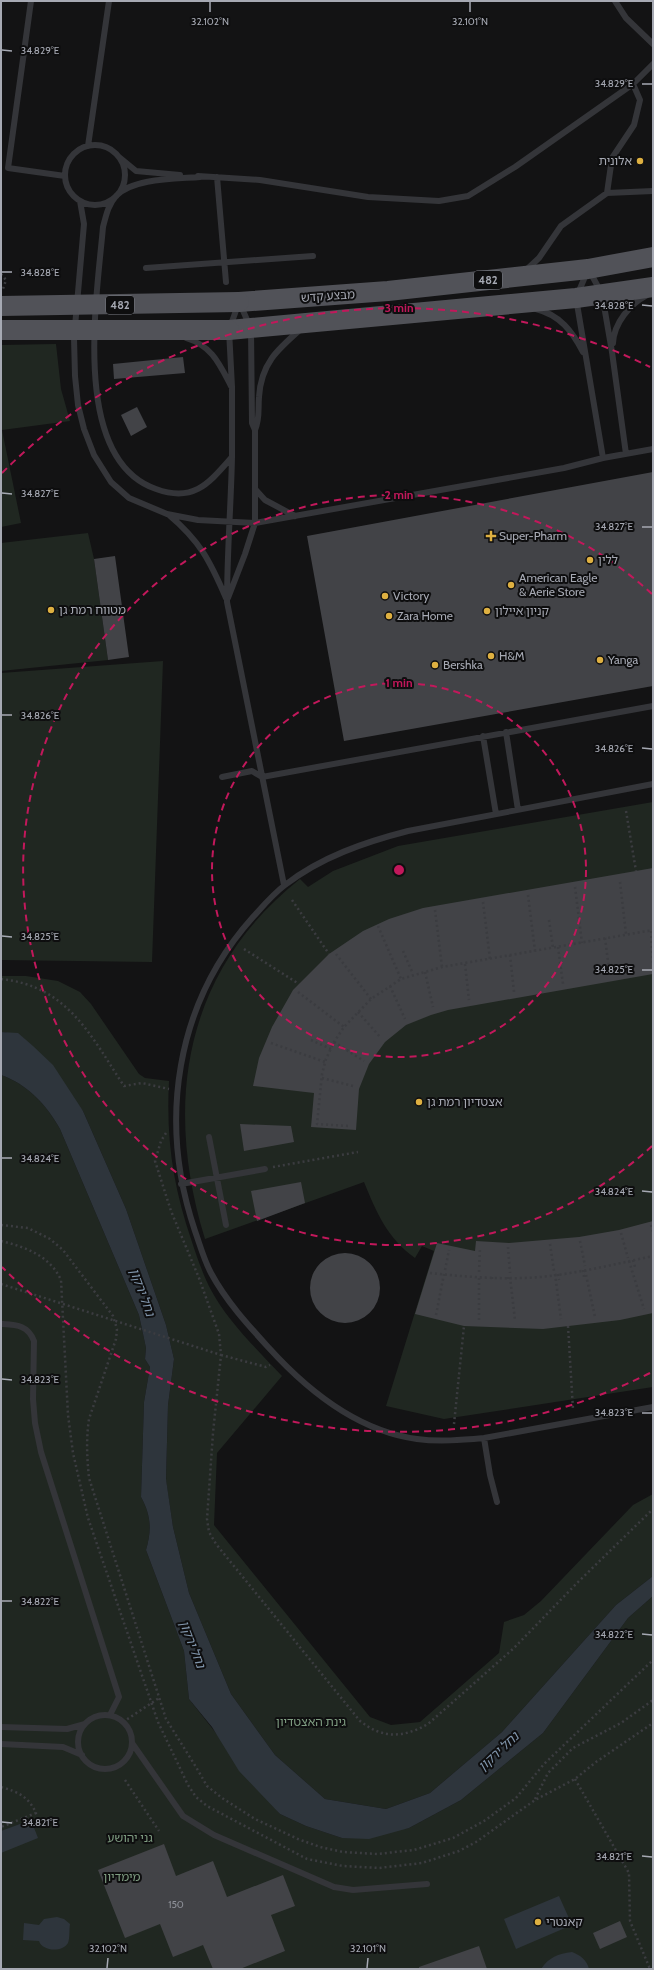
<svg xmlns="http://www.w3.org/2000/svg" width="654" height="1970" font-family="Cabin,'Noto Sans Hebrew',sans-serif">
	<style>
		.green { fill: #202721 }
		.water { fill: #2e353c }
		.building { fill: #424347 }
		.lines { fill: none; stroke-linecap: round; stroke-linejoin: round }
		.path { stroke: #3b3c40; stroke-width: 2.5; stroke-dasharray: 2 3; stroke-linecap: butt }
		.lane { stroke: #343539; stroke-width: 6 }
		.primary { stroke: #515258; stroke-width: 20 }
		.path-bridge { stroke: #3b3c40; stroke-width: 2.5; stroke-dasharray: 2 3; stroke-linecap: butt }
		.primary-bridge { stroke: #515258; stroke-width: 20 }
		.ticks { fill: none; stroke: #a6a9b3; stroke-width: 1.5 }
		.ring { fill: none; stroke: #c2185b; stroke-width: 2; stroke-dasharray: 7 5 }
		.poi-dot { fill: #deb041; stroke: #0e0e0f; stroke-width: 1.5 }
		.labels { text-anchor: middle; stroke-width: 4; stroke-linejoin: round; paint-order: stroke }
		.number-label { font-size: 10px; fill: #8d9098 }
		.shield { fill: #0e0e0f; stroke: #787a82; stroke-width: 1 }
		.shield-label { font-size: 11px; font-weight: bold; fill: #a6a9b3 }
		.poi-label { font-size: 12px; fill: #a6a9b3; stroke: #0e0e0f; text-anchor: start }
		.street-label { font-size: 12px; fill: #a6a9b3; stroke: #0e0e0f }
		.park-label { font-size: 12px; fill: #7f9d82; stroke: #0e0e0f }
		.water-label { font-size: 13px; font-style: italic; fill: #8095ab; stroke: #0e0e0f }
		.ticks-label { font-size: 10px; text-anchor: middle; fill: #a6a9b3; stroke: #0e0e0f; stroke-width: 4; stroke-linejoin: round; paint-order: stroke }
		.centre { fill: #c2185b; stroke: #0e0e0f; stroke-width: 2 }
		.ring-label { font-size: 12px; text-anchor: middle; font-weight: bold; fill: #c2185b; stroke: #0e0e0f; stroke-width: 4; stroke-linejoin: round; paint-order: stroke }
	</style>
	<rect width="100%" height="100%" fill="#131314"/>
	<path class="green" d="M56,344L61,389L70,421L2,430L21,523L1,527V345Z
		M88,533L94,559L108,660L1,671V543Z
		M163,661L152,962L1,960V673Z
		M653,802V1387L444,1419L386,1406L434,1251L422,1246L415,1258C388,1239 376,1212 364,1182L205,1239C163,1103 184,971 300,879L308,887L333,871L398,846Z
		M1,976H26L58,981L80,992L91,1004L139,1074L145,1078L169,1081C166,1140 173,1186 192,1242C197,1257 203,1275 211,1290C228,1322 257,1349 282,1376L217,1453L214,1525L370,1717L391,1725L420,1722L499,1653L504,1622L524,1615L541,1601L633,1505L653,1494V1576L616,1605L502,1732L430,1793L386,1809L325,1799L275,1755L231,1694L189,1593L173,1527L166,1480L168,1405L174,1359L166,1325L126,1209L83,1111L6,1032H1Z
		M1,1075C27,1084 47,1105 60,1129L139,1315L146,1348L145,1359L150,1367L144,1402L141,1497C151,1515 152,1530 146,1550L184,1651L189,1699L280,1814L306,1826L342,1838L409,1828L461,1800L543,1733L628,1618L653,1596V1969H1Z"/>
	<path class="water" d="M1,1032L18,1033L33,1046L53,1065L83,1111L126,1209L166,1325L174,1359L168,1405L166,1479L173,1527L189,1593L231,1694L275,1755L325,1799L386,1809L430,1793L502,1732L616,1605L653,1576V1596L628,1618L543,1733L461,1800L409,1828L369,1839L342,1838L306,1826L280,1814L239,1771L212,1727L189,1699L184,1651L146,1550C152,1530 151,1515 141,1497L144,1402L150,1367L145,1359L146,1348L139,1315L60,1129C47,1105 27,1084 1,1075Z
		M31,1820L38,1838L1,1853V1831Z
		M559,1896L572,1925L516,1949L504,1919Z
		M57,1917L64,1919L70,1924C69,1930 70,1938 68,1943C62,1953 42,1951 39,1941L23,1940L24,1923L39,1925L44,1919Z
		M572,1952C580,1955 587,1960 589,1969H541C549,1957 558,1954 572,1952Z"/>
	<path class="building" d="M183,357L185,373L114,379L113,364Z
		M137,407L147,427L131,436L121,415Z
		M653,472V686L344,741L307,536Z
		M115,556L129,657L108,660L94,559Z
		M653,868V974L448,1010L431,1015L406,1025L385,1042L369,1064L359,1089L356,1130L311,1127L314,1093L253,1086L259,1058L272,1027L293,990L329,954L363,931L389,919L423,908Z
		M240,1124L291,1126L294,1142L244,1151Z
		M301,1182L305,1203L257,1221L251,1191Z
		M653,1221V1313L620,1320L543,1329L464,1326L415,1314L437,1243L475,1251L476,1241L509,1243L579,1237L619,1230Z
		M310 1288a35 35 0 1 1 70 0a35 35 0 1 1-70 0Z
		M164,1844L176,1876L213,1861L227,1897L283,1875L295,1906L271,1915L285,1951L240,1969H213L203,1945L173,1957L160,1924L125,1938L98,1870Z
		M620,1921L627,1937L600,1949L593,1933Z
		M479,1946L487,1969H419V1967Z"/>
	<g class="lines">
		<path class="path" d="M626,811L636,871
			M620,882L626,934
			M575,887L582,943
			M528,895L535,951
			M292,900L329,954
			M483,902L490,959
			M435,910L442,967
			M549,920L553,948
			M378,926L401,979
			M651,931L653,965
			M605,938L610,977
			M558,947L563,984
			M244,949L299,984
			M403,951L413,974
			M336,954L371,999
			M510,955L514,992
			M465,964L469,1000
			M425,972L433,1007
			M1,979C68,986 91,1036 124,1086L142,1083L169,1089
			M390,986L405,1019
			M298,992L344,1027
			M358,1012L381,1038
			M311,1040L331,1049
			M334,1042L364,1061
			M271,1043L325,1062
			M322,1078L353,1086
			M348,1126L317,1124L322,1074L326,1059L334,1042L344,1027L371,999L401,979L442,967L653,930
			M166,1133L161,1141L155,1161L171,1211L199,1278L219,1334L221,1355L213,1433L207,1519L209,1532L216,1544L360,1721C383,1739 403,1738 428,1724L514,1648L577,1583L653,1509
			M273,1167L358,1152
			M1,1225L28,1228L50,1239L63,1250L113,1316L117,1329L116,1339L89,1419C86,1439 87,1458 89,1478L166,1719L196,1767L207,1786L222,1798L255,1819L298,1839L320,1847L343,1852L377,1854L414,1850L453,1838L484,1821L516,1798L544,1764L653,1660
			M651,1225L653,1232
			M621,1233L628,1258
			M1,1241C26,1247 50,1256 61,1280L68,1415L73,1453L88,1518L158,1722L188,1785L196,1797L207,1806L307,1859L343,1866L379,1868L422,1863L459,1851L476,1842L535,1800L575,1779L596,1762L653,1723
			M580,1241L585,1266
			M550,1244L554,1271
			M508,1247L510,1273
			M633,1260L635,1267
			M629,1261L644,1309
			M445,1270L449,1250
			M583,1270L584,1277
			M585,1270L595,1317
			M479,1272L480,1247
			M430,1273C467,1277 504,1280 541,1277C579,1273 616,1264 653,1256
			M555,1274L561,1319
			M558,1274L559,1280
			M492,1277V1281
			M508,1277V1281
			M510,1277L515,1320
			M1,1284L63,1304
			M436,1315L444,1274
			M479,1320V1277
			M568,1326L573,1409
			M221,1355L266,1367L270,1365
			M454,1424L464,1326
			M123,1722L159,1698
			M575,1779L629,1873L630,1921L650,1969
			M125,1780L159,1831
			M1,1787C18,1792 28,1796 36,1813L1,1827
			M535,1799L548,1773L573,1748L621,1723L653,1700"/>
		<path class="lane" d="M31,1L8,168L65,176
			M615,1L626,18L653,44
			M65 175a30 30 0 1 1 60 0a30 30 0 1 1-60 0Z
			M88,146L109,1
			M119,157L136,171L180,175
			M198,176L260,180L368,197L439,201L468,196L515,167L633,84L653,64
			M200,177C176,179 133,178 116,196C108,205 106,216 103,227C97,297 70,459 156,489C194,503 209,483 232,457V387L229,330L238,305
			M217,177L226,282
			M607,193L612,158L634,125L640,100L633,84
			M80,201L84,224L74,338L75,376L78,405L84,429L94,455L111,482L129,498L167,514L198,520L255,523L564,468L603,458L653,449
			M146,268L313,256
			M525,271L539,258L561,226L607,193L653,191
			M587,272L576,298L603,458
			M590,272L602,294L612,352L626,454
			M241,306L251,329L252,423L255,430
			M536,309C560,315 572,331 583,352
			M186,338C212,346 219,363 231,386
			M613,343C614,323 630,304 647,295
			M232,457C231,505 227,553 227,602L284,885
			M255,489L265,500L295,516
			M169,515C200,541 210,561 226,598
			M228,598L245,554L255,523V430C260,419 258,409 259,397C261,363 278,349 302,328
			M506,732L518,810
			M483,736L496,814
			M222,777L252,771L262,777L653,706
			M653,784L408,831C365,842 321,857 285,885C273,894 263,906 253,917C175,1004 158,1122 195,1231C200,1245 204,1260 211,1273C226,1301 248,1325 269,1348C308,1391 357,1431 417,1439C439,1442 462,1440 484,1438L653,1407
			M209,1137L226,1225
			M181,1184L265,1169
			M1,1324C17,1325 28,1325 34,1341L33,1399L35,1423L41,1452L119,1697L110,1715
			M484,1438L490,1475L497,1502
			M78 1742a27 27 0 1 1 54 0a27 27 0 1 1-54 0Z
			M1,1727L67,1729L85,1724
			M132,1743L183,1816L214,1835L334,1887L353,1890L427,1884
			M1,1744L63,1747L82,1755"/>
		<path class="primary" d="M239,302L388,291L588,269L653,257
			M229,330L576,298L653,287"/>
		<path class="path-bridge" d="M1,274L6,280L3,289
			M63,1304L221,1355"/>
		<path class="primary-bridge" d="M1,306L239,302
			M1,330H229"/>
	</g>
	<path class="ticks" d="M210,12V2M470,12V2M2,50L12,51M642,84H652M2,272H12M642,305L652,306M2,493L12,494M642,527H652M2,715H12M642,748L652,749M2,936L12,937M642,970H652M2,1158H12M642,1191L652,1192M2,1379L12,1380M642,1413H652M2,1601H12M642,1634L652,1635M2,1822L12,1823M642,1856L652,1857M107,1968L108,1958M367,1968L368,1958"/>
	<g class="ring">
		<circle cx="399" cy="870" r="187"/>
		<path d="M652 1146A375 375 0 1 1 652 594"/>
		<path d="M650 1373A562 562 0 0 1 2 1267M2 473A562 562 0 0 1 650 367"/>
	</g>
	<g class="poi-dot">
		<circle cx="640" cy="161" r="4"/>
		<path d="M489 530h4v4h4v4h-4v4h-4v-4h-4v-4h4z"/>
		<circle cx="590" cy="560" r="4"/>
		<circle cx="511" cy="585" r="4"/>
		<circle cx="385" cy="596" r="4"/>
		<circle cx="51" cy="610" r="4"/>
		<circle cx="487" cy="611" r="4"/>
		<circle cx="389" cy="616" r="4"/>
		<circle cx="491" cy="656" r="4"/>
		<circle cx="600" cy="660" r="4"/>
		<circle cx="435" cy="665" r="4"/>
		<circle cx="419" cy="1102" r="4"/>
		<circle cx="538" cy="1922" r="4"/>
	</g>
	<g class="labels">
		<g class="number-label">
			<text x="176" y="1908">150</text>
		</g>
		<g class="shield">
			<rect x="474" y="271" width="28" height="18" rx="3"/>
			<rect x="106" y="296" width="28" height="18" rx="3"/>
		</g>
		<g class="shield-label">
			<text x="488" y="284">482</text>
			<text x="120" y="309">482</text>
		</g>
		<g class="poi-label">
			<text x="632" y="165" text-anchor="end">אלונית</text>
			<text x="499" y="540">Super-Pharm</text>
			<text x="598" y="564">ללין</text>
			<text x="519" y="582">American Eagle<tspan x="519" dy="14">&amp; Aerie Store</tspan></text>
			<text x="393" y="600">Victory</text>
			<text x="59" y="614">מטווח רמת גן</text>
			<text x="495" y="615">קניון איילון</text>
			<text x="397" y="620">Zara Home</text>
			<text x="499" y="660">H&amp;M</text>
			<text x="608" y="664">Yanga</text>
			<text x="443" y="669">Bershka</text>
			<text x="427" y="1106">אצטדיון רמת גן</text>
			<text x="546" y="1926">קאנטרי</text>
		</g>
		<g class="street-label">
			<text transform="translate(328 296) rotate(-4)" y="4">מבצע קדש</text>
		</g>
		<g class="park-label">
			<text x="311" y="1726">גינת האצטדיון</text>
			<text x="130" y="1842">גני יהושע</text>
			<text x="122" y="1881">מימדיון</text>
		</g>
		<g class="water-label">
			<text transform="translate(143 1292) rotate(70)" y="5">נחל ירקון</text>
			<text transform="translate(193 1644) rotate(69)" y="5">נחל ירקון</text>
			<text transform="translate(498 1751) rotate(-43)" y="5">נחל ירקון</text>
		</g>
	</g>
	<g class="ticks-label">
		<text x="210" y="25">32.102°N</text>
		<text x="470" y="25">32.101°N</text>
		<text x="40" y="54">34.829°E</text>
		<text x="614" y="87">34.829°E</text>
		<text x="40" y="276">34.828°E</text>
		<text x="614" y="309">34.828°E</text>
		<text x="40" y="497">34.827°E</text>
		<text x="614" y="530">34.827°E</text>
		<text x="40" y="719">34.826°E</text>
		<text x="614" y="752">34.826°E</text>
		<text x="40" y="940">34.825°E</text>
		<text x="614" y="973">34.825°E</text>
		<text x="40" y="1162">34.824°E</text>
		<text x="614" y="1195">34.824°E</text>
		<text x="40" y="1383">34.823°E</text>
		<text x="614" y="1416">34.823°E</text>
		<text x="40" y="1605">34.822°E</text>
		<text x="614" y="1638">34.822°E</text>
		<text x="40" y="1826">34.821°E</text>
		<text x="614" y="1860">34.821°E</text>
		<text x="108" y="1952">32.102°N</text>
		<text x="368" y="1952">32.101°N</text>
	</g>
	<circle cx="399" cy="870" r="6" class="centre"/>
	<g class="ring-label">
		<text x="399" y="312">3 min</text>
		<text x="399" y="499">2 min</text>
		<text x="399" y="687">1 min</text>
	</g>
	<rect width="654" height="1970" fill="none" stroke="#a6a9b3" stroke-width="4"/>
</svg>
